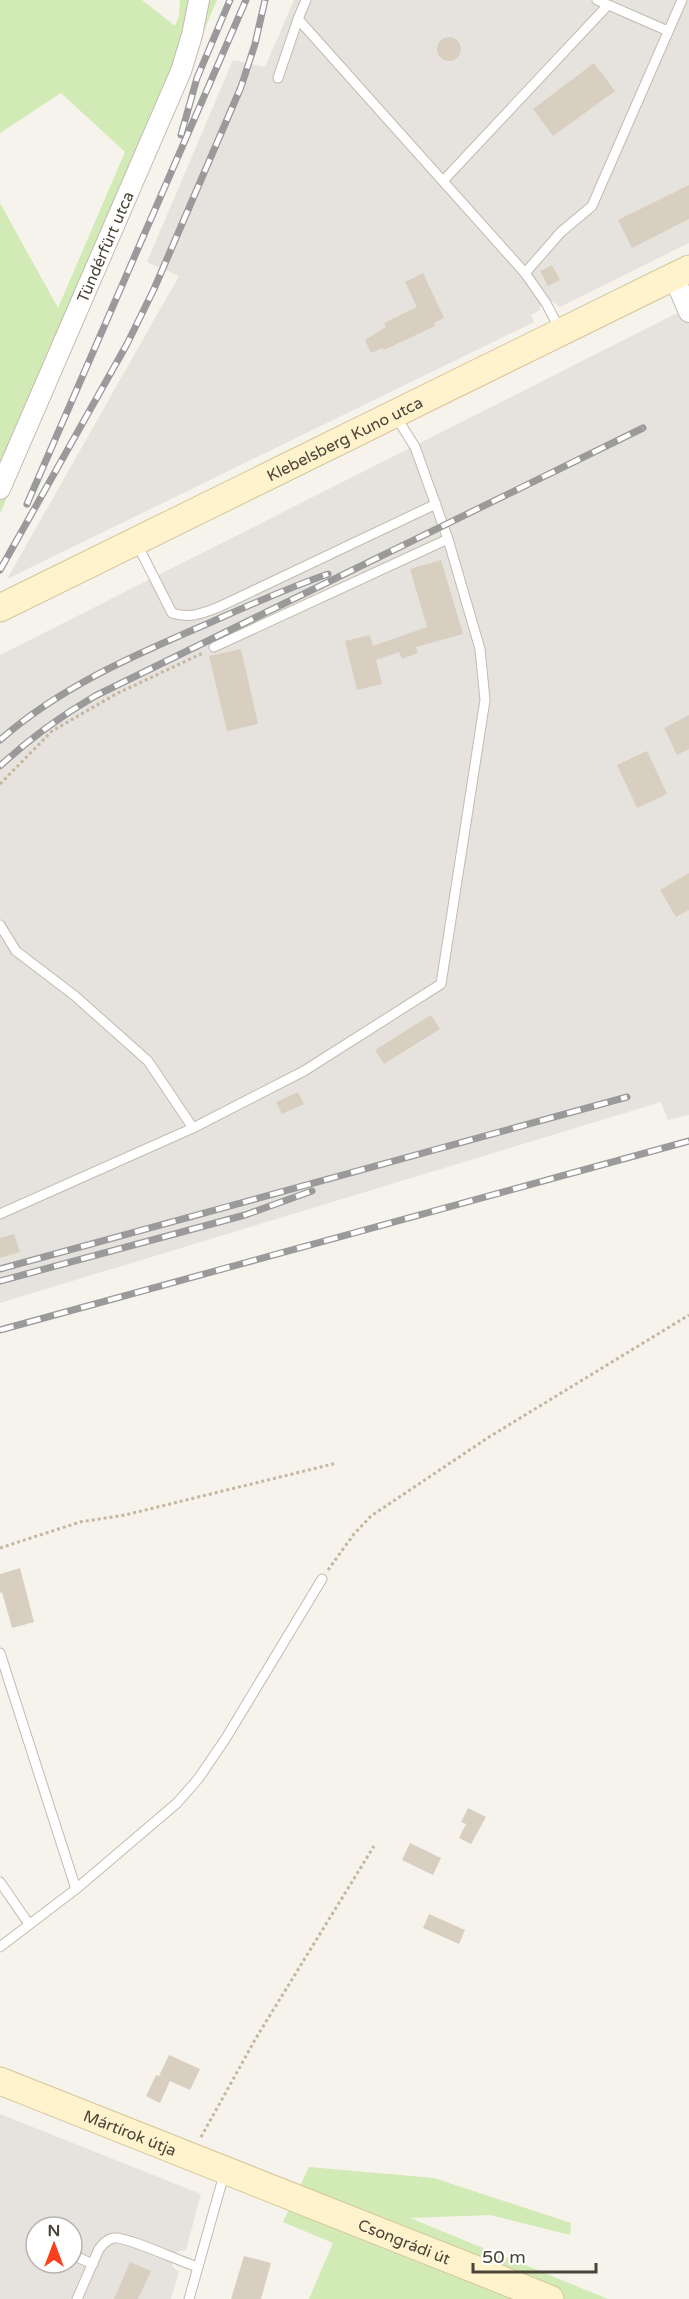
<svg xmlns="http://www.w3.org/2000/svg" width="689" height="2299" font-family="'Varela Round',sans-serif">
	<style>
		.industrial { fill: #e6e2dd; fill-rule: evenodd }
		.green { fill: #d2eab5 }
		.building { fill: #d8cfc1 }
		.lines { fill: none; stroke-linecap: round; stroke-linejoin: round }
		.lane-casing { stroke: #c2bbae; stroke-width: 11 }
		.street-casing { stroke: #c2bbae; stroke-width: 22 }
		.secondary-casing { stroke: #d6c79b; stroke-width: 29 }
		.path { stroke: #c4b79f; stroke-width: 3; stroke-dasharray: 3 3; stroke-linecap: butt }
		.lane { stroke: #fff; stroke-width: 9 }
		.street { stroke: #fff; stroke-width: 20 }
		.secondary { stroke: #fff3cd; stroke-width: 27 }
		.rail-casing { stroke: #9a9a9a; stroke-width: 7 }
		.rail { stroke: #fff; stroke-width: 4.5; stroke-dasharray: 14; stroke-linecap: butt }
		.labels { text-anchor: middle; stroke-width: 4.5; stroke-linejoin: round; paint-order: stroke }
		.street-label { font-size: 16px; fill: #4b4439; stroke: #fff }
	</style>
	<rect width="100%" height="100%" fill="#f6f3ec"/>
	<path class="industrial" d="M294,0H689V243L560,307L552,301L546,303L539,308L540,310L531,315L534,322L7,579L179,276L147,262L233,60L265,67Z
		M689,307V1115L668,1120L661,1102L0,1303V655Z
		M0,2114L201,2194L186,2250L176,2252L172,2266L179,2272L171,2299H0ZM36,2227H72V2263H36Z"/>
	<path class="green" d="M0,0H142L175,26L179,16L180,0H217L0,514V203L58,308L125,152L61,93L0,133Z
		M309,2167L434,2178L571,2223L570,2235L490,2215L410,2218L608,2299H309L333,2243L283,2222Z"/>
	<path class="building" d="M437 49a12 12 0 1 1 24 0a12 12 0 1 1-24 0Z
		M594,63L615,91L553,136L533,109Z
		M689,185V219L632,248L618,220Z
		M552,265L560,280L548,286L540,271Z
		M423,273L444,318L434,323L435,326L384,350L382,348L371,353L365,340L386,327L384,323L417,307L405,282Z
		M441,560L463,634L416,647L418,653L402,659L399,652L376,660L382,684L357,690L345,641L370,635L373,646L427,627L410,569Z
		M241,649L258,724L227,731L209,656Z
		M689,715V749L677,755L664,728Z
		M647,751L667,794L637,808L617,765Z
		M689,873V910L676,917L660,890Z
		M431,1015L440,1029L384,1064L375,1050Z
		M298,1092L304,1104L282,1114L276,1102Z
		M14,1234L20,1252L0,1258V1238Z
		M20,1568L34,1622L12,1628L2,1592L0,1593V1574Z
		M468,1808L486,1817L471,1844L459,1838L466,1824L461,1822Z
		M410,1843L441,1858L433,1875L402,1860Z
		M429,1914L465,1930L459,1944L423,1928Z
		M169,2055L200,2069L190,2090L170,2081L160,2103L146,2096L156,2075L169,2080L159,2076Z
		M244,2256L271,2263L261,2299H231Z
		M130,2262L151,2271L138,2299H114Z"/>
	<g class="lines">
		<g class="lane-casing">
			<path id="lane" d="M306,0L298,19L525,273L546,303L560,330
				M597,0L668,31
				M278,78L298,19
				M443,181L608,5
				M525,273L561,232L592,206L682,0
				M137,544L172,613C190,619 203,613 219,607L436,504
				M214,647L448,539
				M0,925L16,951L75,996L148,1061L193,1128
				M0,1214L193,1128L304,1071L441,984L485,700L480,649L448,539L415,447L395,415
				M0,1653L76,1889
				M0,1882L29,1924
				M0,1947L76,1889L177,1803L198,1779L226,1738L322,1579
				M72,2255L93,2264
				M77,2299L99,2249C103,2244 107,2239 114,2238C126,2236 181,2262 198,2267
				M189,2299L225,2171"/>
		</g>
		<g class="street-casing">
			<g id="street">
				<path d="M674,277L689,312"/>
				<path id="s1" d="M0,489L181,71L192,35L199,0"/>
			</g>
		</g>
		<g class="secondary-casing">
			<g id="secondary">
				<path id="s2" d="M0,608L689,269"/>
				<path id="s3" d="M0,2081L550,2299"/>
			</g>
		</g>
		<path class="path" d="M0,784L52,731L116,694L203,653
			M0,1548L80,1522L125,1515L337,1463
			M328,1570L354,1534L371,1516L489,1437L689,1315
			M201,2137L256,2038L374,1846"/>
		<use href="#lane" class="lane"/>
		<use href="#street" class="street"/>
		<use href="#secondary" class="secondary"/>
		<g class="rail-casing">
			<path id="rail" d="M181,135L197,78L230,0
				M27,504L246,0
				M0,570L127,344L154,289L241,87L255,44L265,0
				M0,740C59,688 130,657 202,626C243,608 285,589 328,574
				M0,766C29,739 61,716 95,696L643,428
				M0,1269L627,1097
				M0,1281L245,1215L312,1191
				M0,1330L689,1141"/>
		</g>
		<use href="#rail" class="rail"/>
	</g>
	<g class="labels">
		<g class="street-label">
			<text dy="6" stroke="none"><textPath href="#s1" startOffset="264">Tündérfürt utca</textPath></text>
			<text dy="6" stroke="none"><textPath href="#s2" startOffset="384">Klebelsberg Kuno utca</textPath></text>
			<text dy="6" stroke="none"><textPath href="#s3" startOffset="140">Mártírok útja</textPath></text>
			<text dy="6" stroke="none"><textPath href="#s3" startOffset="435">Csongrádi út</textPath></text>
		</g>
	</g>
	<g transform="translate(54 2245)"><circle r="28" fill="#ffffff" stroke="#b7b4b0" stroke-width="1.5"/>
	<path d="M0-4.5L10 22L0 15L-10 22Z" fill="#fc3f1d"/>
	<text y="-9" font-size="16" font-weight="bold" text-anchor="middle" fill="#4b4439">N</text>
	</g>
	<path d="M473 2263v9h123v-9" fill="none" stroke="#4b4439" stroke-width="3"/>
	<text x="482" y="2263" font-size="18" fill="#4b4439" stroke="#ffffff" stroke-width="4.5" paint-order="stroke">50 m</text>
</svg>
